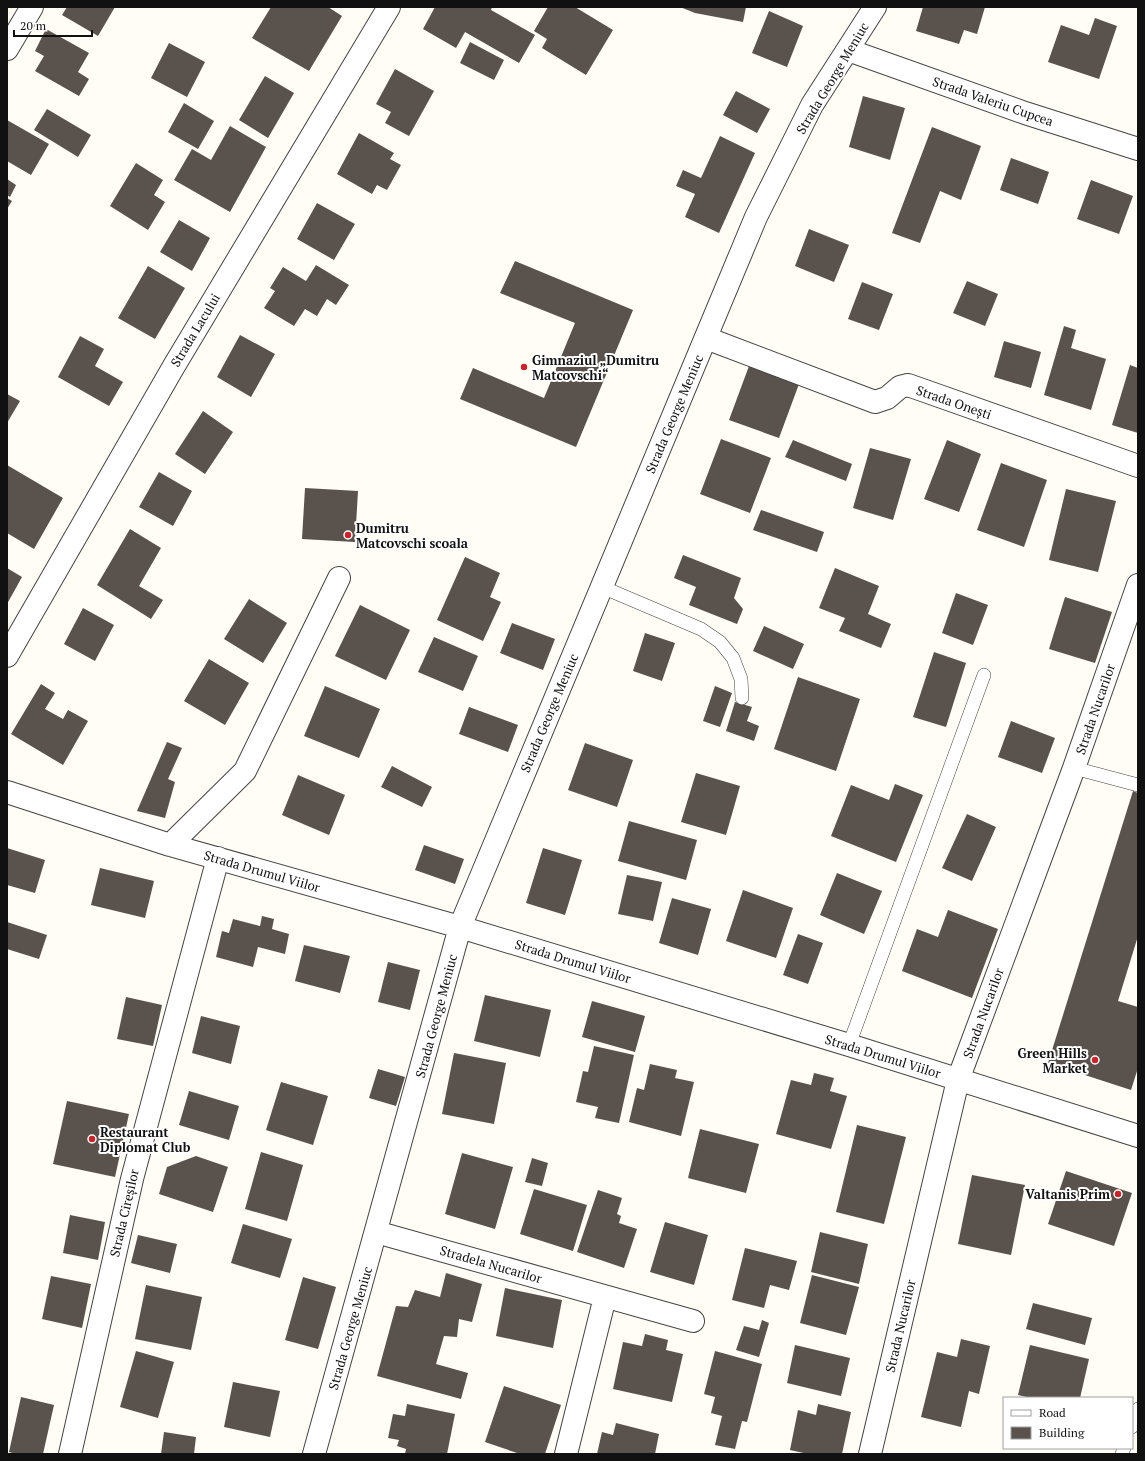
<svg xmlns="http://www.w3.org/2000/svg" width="1145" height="1461" font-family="'PT Serif',serif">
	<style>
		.building { fill: #5a524d }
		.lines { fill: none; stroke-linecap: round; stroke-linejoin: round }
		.lane-casing { stroke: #444; stroke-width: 14 }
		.street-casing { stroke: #444; stroke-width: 24 }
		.lane { stroke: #fff; stroke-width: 13 }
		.street { stroke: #fff; stroke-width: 22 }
		.poi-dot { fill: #c4262e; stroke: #fff; stroke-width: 1.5 }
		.labels { text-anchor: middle; stroke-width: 4; stroke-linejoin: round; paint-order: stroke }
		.street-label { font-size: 13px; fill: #111; stroke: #fff }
		.poi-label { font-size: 13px; font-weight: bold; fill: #111; stroke: #fff; text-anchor: start }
	</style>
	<rect width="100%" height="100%" fill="#fffdf5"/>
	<path class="building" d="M67,7H115L98,36L62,15Z
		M271,7H328L342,16L309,71L252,38Z
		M435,7H492L491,10L535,35L519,63L465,32L456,48L423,29Z
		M548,7H575L613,30L586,75L542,48L547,39L534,31Z
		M680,7H746L743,22L695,13Z
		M923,7H985L977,34L964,30L959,44L916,31Z
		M769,11L803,26L787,67L752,53Z
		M1095,18L1117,26L1099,79L1048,62L1061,25L1089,35Z
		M46,29L89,53L78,72L89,79L79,96L35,71L44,56L35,51Z
		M470,42L504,60L494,80L460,63Z
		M169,43L205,62L187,97L151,78Z
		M395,69L434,91L409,136L385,123L391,112L376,104Z
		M265,76L294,93L268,138L239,120Z
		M736,91L770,109L757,133L723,115Z
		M863,96L905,108L890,160L849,147Z
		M184,103L214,121L198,149L168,132Z
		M47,109L91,135L78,157L34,130Z
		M7,120L49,144L31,175L7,161Z
		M230,126L266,147L230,212L174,180L192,149L211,160Z
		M932,127L981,146L961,200L940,191L920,243L892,233Z
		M359,133L394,153L390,159L401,165L387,190L377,185L372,194L337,174Z
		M720,136L755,153L719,233L685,217L695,194L676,186L683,170L701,178Z
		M1011,158L1049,172L1038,204L1000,190Z
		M136,163L163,180L154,195L165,202L148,230L110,206Z
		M7,179L16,185L10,197L7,195Z
		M1091,180L1133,196L1119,234L1077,219Z
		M7,198L12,201L7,209Z
		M317,203L355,224L334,260L297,239Z
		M179,220L210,238L192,271L160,252Z
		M809,229L849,245L834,282L795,266Z
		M515,261L633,310L576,447L460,399L473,368L544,398L575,323L500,293Z
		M316,265L349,285L336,305L327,299L317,316L305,309L294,326L264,308L275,291L270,288L283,267L306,281Z
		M148,266L185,288L155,339L118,318Z
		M967,281L998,294L985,326L953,313Z
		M862,282L893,294L879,330L848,319Z
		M1064,326L1076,330L1071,348L1106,359L1091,410L1044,395Z
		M240,335L275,354L251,397L217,377Z
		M80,336L104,349L95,366L123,382L109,406L58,377Z
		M1004,341L1041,352L1031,388L994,377Z
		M1130,365L1138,368V433L1112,425Z
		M749,366L799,384L779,438L729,420Z
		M7,394L20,401L7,423Z
		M203,411L233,432L205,474L175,454Z
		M721,439L771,458L750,513L700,494Z
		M793,440L852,464L846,481L785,457Z
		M947,440L981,454L959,512L924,499Z
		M870,448L911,459L893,520L853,508Z
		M1001,463L1047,480L1024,547L977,530Z
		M7,465L63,498L34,549L7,533Z
		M159,472L192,491L173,526L139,507Z
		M305,488L358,491L355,542L302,539Z
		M1066,489L1116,501L1098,572L1049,560Z
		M761,510L824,532L817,552L753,530Z
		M130,529L161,548L139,586L163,600L151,619L97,585Z
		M683,555L741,578L734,598L743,609L737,624L689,605L696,587L674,578Z
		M465,557L500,573L490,597L501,602L483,641L437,620Z
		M7,568L22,577L7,604Z
		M835,568L879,586L868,614L891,624L881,648L839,631L845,618L819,608Z
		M956,593L988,605L973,645L942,633Z
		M1065,597L1112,612L1095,663L1049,649Z
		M249,599L287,623L263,663L224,639Z
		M360,605L410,630L386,680L335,656Z
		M83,608L114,625L95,661L64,644Z
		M512,623L555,639L543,670L500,653Z
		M764,626L804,644L793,669L753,651Z
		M645,633L675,643L662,681L633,671Z
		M434,637L478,656L463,691L418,672Z
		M934,652L966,663L946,727L913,717Z
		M209,659L249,683L225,725L184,701Z
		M798,677L860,699L836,771L774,749Z
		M41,684L55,693L45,709L63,719L68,710L88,721L63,765L11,734Z
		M325,686L380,709L359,758L304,736Z
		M715,686L732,693L720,727L703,721Z
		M735,702L752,707L747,721L759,726L754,741L726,731Z
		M469,707L518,725L508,752L459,734Z
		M1011,721L1055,738L1042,773L998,757Z
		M167,742L182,748L168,779L175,782L165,818L137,811Z
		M585,743L633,760L617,807L568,790Z
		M392,766L432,787L422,807L381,787Z
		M696,773L740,786L726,835L681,822Z
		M298,775L345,795L329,835L282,815Z
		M895,784L923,795L896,862L831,836L851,785L889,800Z
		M1133,791L1138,793V936L1118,1001L1138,1007V1068L1131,1090L1048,1063Z
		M967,814L996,827L972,881L942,868Z
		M629,821L697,840L686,880L618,861Z
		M424,845L464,859L455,884L415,870Z
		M7,848L45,860L35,893L7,885Z
		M543,848L582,860L565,915L526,903Z
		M100,868L154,881L145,918L91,905Z
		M837,873L882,891L864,934L820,915Z
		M627,875L662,882L653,921L618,914Z
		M743,890L793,908L776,958L726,941Z
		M672,898L711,909L698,955L659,943Z
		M948,910L998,929L972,998L902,971L917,929L938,937Z
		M262,916L274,919L272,929L289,934L285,954L258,947L253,967L216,957L222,931L229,933L233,919L260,926Z
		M7,922L47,935L39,959L7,949Z
		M798,934L823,943L808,984L783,975Z
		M304,945L350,956L340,993L295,981Z
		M388,962L420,970L410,1010L378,1002Z
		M485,995L551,1010L540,1057L474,1041Z
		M126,997L162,1005L153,1046L117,1039Z
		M592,1001L645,1016L635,1052L582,1037Z
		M201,1016L240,1026L231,1064L192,1053Z
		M594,1046L634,1055L619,1123L595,1118L598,1107L576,1102L583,1071L588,1072Z
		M454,1053L506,1063L494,1124L442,1114Z
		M650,1064L677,1070L675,1078L694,1082L681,1136L629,1122L637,1088L644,1090Z
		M378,1069L405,1077L396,1106L369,1098Z
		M814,1073L834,1078L830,1091L847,1096L831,1149L776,1134L791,1080L811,1085Z
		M281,1082L328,1096L313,1145L266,1130Z
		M189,1091L239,1106L229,1140L179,1125Z
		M67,1101L129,1114L115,1177L53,1164Z
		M857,1125L906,1137L884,1224L836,1212Z
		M700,1129L759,1144L746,1193L688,1178Z
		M261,1152L303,1165L287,1221L245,1209Z
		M462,1153L513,1167L495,1229L445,1214Z
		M196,1156L228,1167L213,1212L159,1194L167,1167Z
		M532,1158L548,1163L542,1186L525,1182Z
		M1066,1171L1132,1193L1114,1246L1048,1224Z
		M972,1175L1025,1185L1011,1255L958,1244Z
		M534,1189L587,1205L573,1251L520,1234Z
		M598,1190L622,1198L617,1214L621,1216L619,1223L637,1229L624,1268L577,1252Z
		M70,1215L105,1222L98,1260L63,1253Z
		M665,1222L708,1235L694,1285L650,1272Z
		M243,1224L292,1239L280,1278L231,1263Z
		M820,1232L868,1244L859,1284L811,1272Z
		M138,1235L177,1244L170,1273L131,1263Z
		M745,1248L797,1261L789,1290L770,1285L764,1308L732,1300Z
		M446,1273L482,1284L472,1322L459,1319L457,1337L444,1336L436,1364L468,1373L461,1399L377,1376L396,1306L408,1307L415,1290L440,1297Z
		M812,1275L859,1287L846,1335L800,1323Z
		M51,1276L91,1284L82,1328L42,1319Z
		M303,1277L336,1287L318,1349L285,1340Z
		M146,1285L202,1297L191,1350L135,1339Z
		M505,1288L562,1300L553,1348L496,1336Z
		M1033,1303L1092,1318L1085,1345L1026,1329Z
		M762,1320L769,1323L759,1357L736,1350L744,1326L759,1330Z
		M645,1334L668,1340L666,1350L683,1354L672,1402L613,1389L623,1342L642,1346Z
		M961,1339L990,1346L979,1394L969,1391L961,1427L921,1417L937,1352L957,1357Z
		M795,1345L850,1358L841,1396L787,1383Z
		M1030,1345L1089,1359L1080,1398H1031L1018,1395Z
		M136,1351L174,1362L158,1418L120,1407Z
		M715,1351L762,1364L747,1422L742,1421L735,1449L715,1445L722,1416L726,1417L711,1413L715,1397L704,1394Z
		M233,1382L280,1391L270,1437L224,1427Z
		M504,1386L561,1405L545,1454H520L485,1442Z
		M21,1397L54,1405L43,1454H16L9,1452Z
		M407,1404L455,1414L447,1454H405L406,1449L397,1446L399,1440L388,1438L393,1414L405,1416Z
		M818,1404L851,1412L842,1454H808L790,1450L798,1410L816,1415Z
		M616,1423L659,1434L655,1454H597L602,1432L613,1435Z
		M164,1432L196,1437L194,1454H161Z"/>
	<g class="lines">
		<g class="lane-casing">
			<path id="lane" d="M602,587L701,629L720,642L733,658L741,679L742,698
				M1074,768L1138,785
				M849,1045L984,675
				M1132,1427L1138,1409
				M1122,1454L1124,1448"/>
		</g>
		<g class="street-casing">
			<path id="street" d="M7,49L32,7
				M848,50L1025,113L1138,149
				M706,338L875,402L887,398L900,387L908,385L1138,466
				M7,656L174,366L389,7
				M7,792L170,845L460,927L849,1045L1138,1136
				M170,845L245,771L339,578
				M376,1232L693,1321
				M70,1454L132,1179L218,858
				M314,1454L460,927L756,217L812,105L875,7
				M566,1454L605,1297
				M870,1454L958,1080L1074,768L1138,585"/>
		</g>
		<use href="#lane" class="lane"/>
		<use href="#street" class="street"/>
	</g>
	<g class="poi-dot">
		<circle cx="524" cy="367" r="4"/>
		<circle cx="348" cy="535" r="4"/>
		<circle cx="1095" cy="1060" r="4"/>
		<circle cx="92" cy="1139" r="4"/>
		<circle cx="1118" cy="1194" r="4"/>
	</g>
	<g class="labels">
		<g class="street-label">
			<text transform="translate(832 78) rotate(-59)" y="5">Strada George Meniuc</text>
			<text transform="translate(993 101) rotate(19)" y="5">Strada Valeriu Cupcea</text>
			<text transform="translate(195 330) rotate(-59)" y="5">Strada Lacului</text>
			<text transform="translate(954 402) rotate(19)" y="5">Strada Onești</text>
			<text transform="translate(674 414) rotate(-67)" y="5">Strada George Meniuc</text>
			<text transform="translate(1095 709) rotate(-71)" y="5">Strada Nucarilor</text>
			<text transform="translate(549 713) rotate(-67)" y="5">Strada George Meniuc</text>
			<text transform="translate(262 871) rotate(16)" y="5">Strada Drumul Viilor</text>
			<text transform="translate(573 961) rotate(17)" y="5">Strada Drumul Viilor</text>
			<text transform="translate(983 1013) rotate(-70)" y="5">Strada Nucarilor</text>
			<text transform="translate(436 1016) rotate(-75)" y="5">Strada George Meniuc</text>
			<text transform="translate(883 1056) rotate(17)" y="5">Strada Drumul Viilor</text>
			<text transform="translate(124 1213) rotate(-77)" y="5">Strada Cireșilor</text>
			<text transform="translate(491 1264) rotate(16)" y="5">Stradela Nucarilor</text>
			<text transform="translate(900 1326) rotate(-77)" y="5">Strada Nucarilor</text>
			<text transform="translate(350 1328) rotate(-74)" y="5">Strada George Meniuc</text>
		</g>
		<g class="poi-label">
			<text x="532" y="365">Gimnaziul „Dumitru<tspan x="532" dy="15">Matcovschi“</tspan></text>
			<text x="356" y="533">Dumitru<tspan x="356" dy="15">Matcovschi scoala</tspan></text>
			<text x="1087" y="1058" text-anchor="end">Green Hills<tspan x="1087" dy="15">Market</tspan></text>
			<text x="100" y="1137">Restaurant<tspan x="100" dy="15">Diplomat Club</tspan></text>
			<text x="1110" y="1199" text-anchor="end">Valtanis Prim</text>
		</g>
	</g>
	<rect width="1145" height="1461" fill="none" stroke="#111111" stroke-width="16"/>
	<rect x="1003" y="1397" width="130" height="52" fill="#ffffff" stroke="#a0a0a0"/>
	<rect x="1011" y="1410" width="20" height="6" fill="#ffffff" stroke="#a0a0a0"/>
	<text x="1039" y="1417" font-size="12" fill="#111111">Road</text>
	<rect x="1011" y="1427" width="20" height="12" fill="#5a524d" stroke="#a0a0a0"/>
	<text x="1039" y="1437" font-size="12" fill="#111111">Building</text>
	<path d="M14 30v6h78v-6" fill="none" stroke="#111111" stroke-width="2"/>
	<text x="20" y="30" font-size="12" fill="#111111" stroke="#ffffff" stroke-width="3" paint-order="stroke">20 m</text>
</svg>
